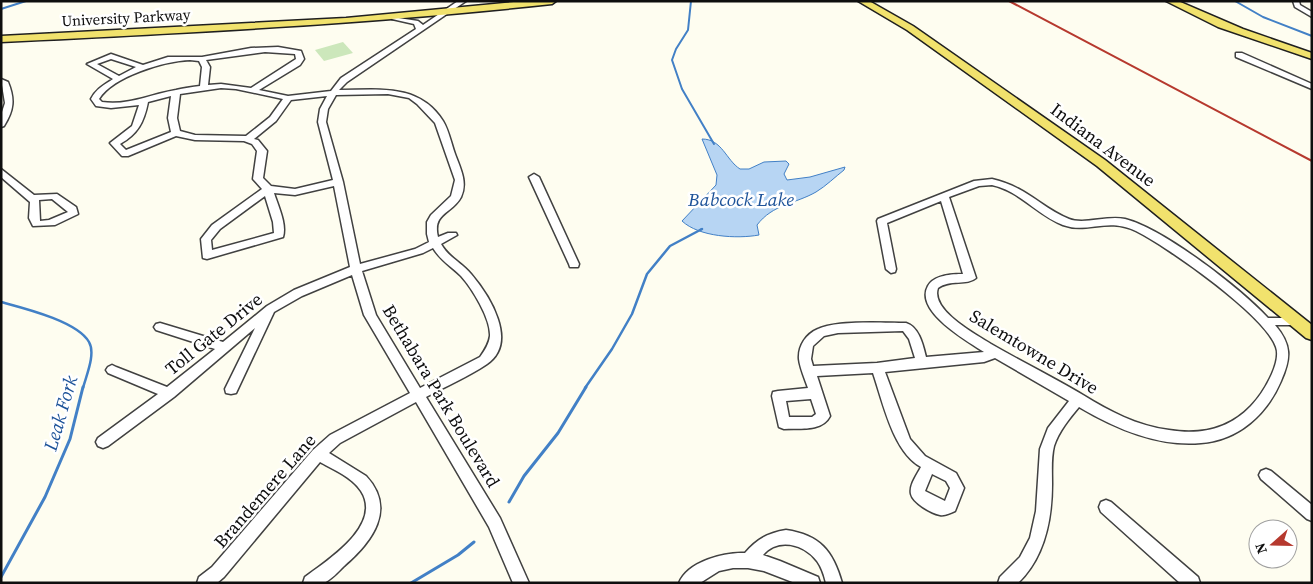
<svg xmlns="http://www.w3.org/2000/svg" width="1313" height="584" font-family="'Source Serif 4',serif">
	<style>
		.green { fill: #cce7bb }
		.water { fill: #b7d5f3; stroke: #4280c6 }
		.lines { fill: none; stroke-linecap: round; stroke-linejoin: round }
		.stream-far2 { stroke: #4280c6; stroke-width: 2 }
		.stream-far1 { stroke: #4280c6; stroke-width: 2.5 }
		.stream { stroke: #4280c6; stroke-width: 3 }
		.minor-casing { stroke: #414141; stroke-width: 3 }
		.major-casing { stroke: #1f1f1f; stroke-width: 3 }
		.minor { fill: #fff; fill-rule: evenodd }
		.major { fill: #f1e26d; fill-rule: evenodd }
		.rail { stroke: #b6392e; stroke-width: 2 }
		.labels { text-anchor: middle; stroke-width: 5; stroke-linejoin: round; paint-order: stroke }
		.far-street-label { font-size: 15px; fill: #0e0e0e; stroke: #fff }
		.street-label { font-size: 18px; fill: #0e0e0e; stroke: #fff }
		.water-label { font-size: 19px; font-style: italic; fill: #1e5399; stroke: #fff }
	</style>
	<rect width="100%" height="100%" fill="#fefdf0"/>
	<path class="green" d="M343,42L353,53L324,61L315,50Z"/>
	<path class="water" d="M702,139C722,139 726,160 740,169H749L764,162L786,161L789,164L784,174L787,180L810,177L845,167L844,170C835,177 826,186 816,192C795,204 773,204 757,225L759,235C737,239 699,237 682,221L716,185L717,175Z"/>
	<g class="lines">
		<path class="stream-far2" d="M691,1L688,30L676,49L672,60L682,89L714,144
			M1235,1L1263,17L1312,36
			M1,9L26,1
			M700,230L702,229"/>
		<path class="stream-far1" d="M1,302C23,308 77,321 89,342C96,354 86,376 83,388
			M585,388L612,349L632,314L647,274L670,246L702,229"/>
		<path class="stream" d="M509,502L524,476L558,433L586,387
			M1,577L45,497L70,439L83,387
			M411,583L458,555L474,542"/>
		<g class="minor-casing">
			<path id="minor" d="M458,1H466L347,82L339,90C378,90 419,83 443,121C449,131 451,143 455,154C460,168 468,182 461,197C452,214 432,213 438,237L448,233H456L457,235L441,244C449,258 461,262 471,274C489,295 519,342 487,364C468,377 446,386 426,397L500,518L529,583H513L489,527L416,402L340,443L329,453L366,476C397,509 372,542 344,566C339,571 330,581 323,583C317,584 309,583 303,583L305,577C328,560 383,525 361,491C352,477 334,470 320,462L224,577L217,583H197L199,577L212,567L313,450L330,435L410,393L364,315L352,275L302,296L274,312L236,393L231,394L226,393L225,389L255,328L174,397L108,446L103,448L98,446L96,442L98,438L158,394L108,373L106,370L108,367L112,365L116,367L167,387L215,349L156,330L154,327L156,324L160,323L223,342L267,306L294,290L350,267L334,186L295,195L274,193C278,206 287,224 283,237L207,259L203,258L201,239L212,225L262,189L253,179L257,151L252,144L244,141L195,140L176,136L128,156H122L110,143L132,126L139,105L111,108L96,106L91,99C96,89 104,85 113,79L87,64L111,54L143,65L168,57H202L251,48L278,47L301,51L304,59L300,65L259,90L288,96L331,91L341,78L416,29L414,24L392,19V17L418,21L423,25ZM265,52L295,54L296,59L251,88L221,84L208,85L210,67L206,60ZM111,59L136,67L119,76L97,64ZM190,60L199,61L202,67L200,86C192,87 184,88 176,90C151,94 128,106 102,102L99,99C113,76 165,61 190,60ZM221,88L236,89L283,99L270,117L246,136L195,135L180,131L177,118L180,94ZM388,94L409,98L417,104L435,123L455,180L451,196L431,215L427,222V234L429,242L415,249L360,264L343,182L326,122L328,109L336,95ZM171,96L168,118L171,132L126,150L120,144C138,134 144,122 148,102ZM327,96L320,109L318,122L333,180L295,189L271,186L263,178L267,151L258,140L254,139L276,121L291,100ZM265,196L273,222L274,233L212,250L211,240L220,229ZM433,248C441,261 451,266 461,276C472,288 491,319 490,336C489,344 485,350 480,357L420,388L376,315L362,271L423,253Z
				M1293,1H1299L1300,5L1312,12V17L1295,7Z
				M1236,53H1242L1312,84V89L1236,57Z
				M1,79L8,82C15,99 14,110 4,126L1,127V115L5,103Z
				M1,169L34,195L57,194L76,207L78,214L55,225L33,226L29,218L30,202L1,177ZM52,199L68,212L49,220L40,221L39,200Z
				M534,174L539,177L579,264L578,267H570L569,264L529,177Z
				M992,179C1027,187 1040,207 1069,219C1084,225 1107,215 1125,219C1164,229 1240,288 1268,318H1297L1301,319L1303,322L1301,325H1275C1292,345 1291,358 1281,381C1267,414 1239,440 1201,443C1158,447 1116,429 1079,407C1069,419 1059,431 1054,446C1051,458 1052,471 1052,484C1052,519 1045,557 1018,583H998L1000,577L1020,557L1030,538L1036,511L1040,449L1048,428L1069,401L995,358L984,362L885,372L910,439L925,456L956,473L964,488L955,511C950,513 945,516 940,515C931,513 913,503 911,494C909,485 917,475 921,467C893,452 883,402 873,373L817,376L830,416C822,432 799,428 784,429L779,427L772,396L773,392L778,391L808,388C805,379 800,368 799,359C798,346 806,334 818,329C836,320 884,323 906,323C919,327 923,345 926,357L984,352C967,341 914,311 928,286C934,275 952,274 963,274L941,201L887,223L896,269L895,272L891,273L886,269L877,221L878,219L974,181ZM992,185C1020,191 1037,215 1063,225C1088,234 1107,217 1136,231C1168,247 1265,315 1276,347C1282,363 1262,395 1251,406C1228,430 1200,435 1169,430C1137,426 1109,411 1083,395C1053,377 1020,361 991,344C975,334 930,310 938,288C950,279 967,286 976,278L949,197L979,186ZM903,331L909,339L915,358L877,363L813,366L811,359L813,346L824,336L838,333ZM811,399L816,414L812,417H789L786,401ZM932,474L946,481L950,488L945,501L925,491Z
				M1266,469L1271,471L1312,505V521L1307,519L1261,479L1259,475L1261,471Z
				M1106,500L1111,502L1198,577L1200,583H1180L1101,512L1099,507L1101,502Z
				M786,530C820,535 833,551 842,583H826C824,575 822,568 817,561C804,544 778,537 763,555L780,561L818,577L820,583H795L764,571L748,568H733L719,571L700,583H679C688,561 725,552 745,553C757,539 768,533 786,530Z"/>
		</g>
		<g class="major-casing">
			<path id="major" d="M525,1H556L552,4C369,24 185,33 1,42V36L346,18Z
				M858,1H869L913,26L1105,160L1312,325V340L1306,338L1097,166L907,30Z
				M1166,1H1178L1243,29L1312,53V59L1218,27Z"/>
		</g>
		<use href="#minor" class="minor"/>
		<use href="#major" class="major"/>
		<path class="rail" d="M1009,1L1312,161"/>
	</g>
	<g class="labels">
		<g class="far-street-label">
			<text transform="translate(126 18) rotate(-3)" y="5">University Parkway</text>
		</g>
		<g class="street-label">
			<text transform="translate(1103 145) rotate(37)" y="6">Indiana Avenue</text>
			<text transform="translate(214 334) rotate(-39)" y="6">Toll Gate Drive</text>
			<text transform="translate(1034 352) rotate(31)" y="6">Salemtowne Drive</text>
			<text transform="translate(441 396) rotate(59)" y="6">Bethabara Park Boulevard</text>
			<text transform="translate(265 491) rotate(-49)" y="6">Brandemere Lane</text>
		</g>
		<g class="water-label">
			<text x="741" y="206">Babcock Lake</text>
			<text transform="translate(60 413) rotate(-74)" y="7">Leak Fork</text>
		</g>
	</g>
	<rect width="1313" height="584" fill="none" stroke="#0e0e0e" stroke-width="5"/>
	<g transform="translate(1273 544) rotate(250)"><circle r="24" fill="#ffffff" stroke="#9f9f9f"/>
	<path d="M0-4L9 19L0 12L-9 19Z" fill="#b6392e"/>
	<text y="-8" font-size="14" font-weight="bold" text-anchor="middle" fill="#0e0e0e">N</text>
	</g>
</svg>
